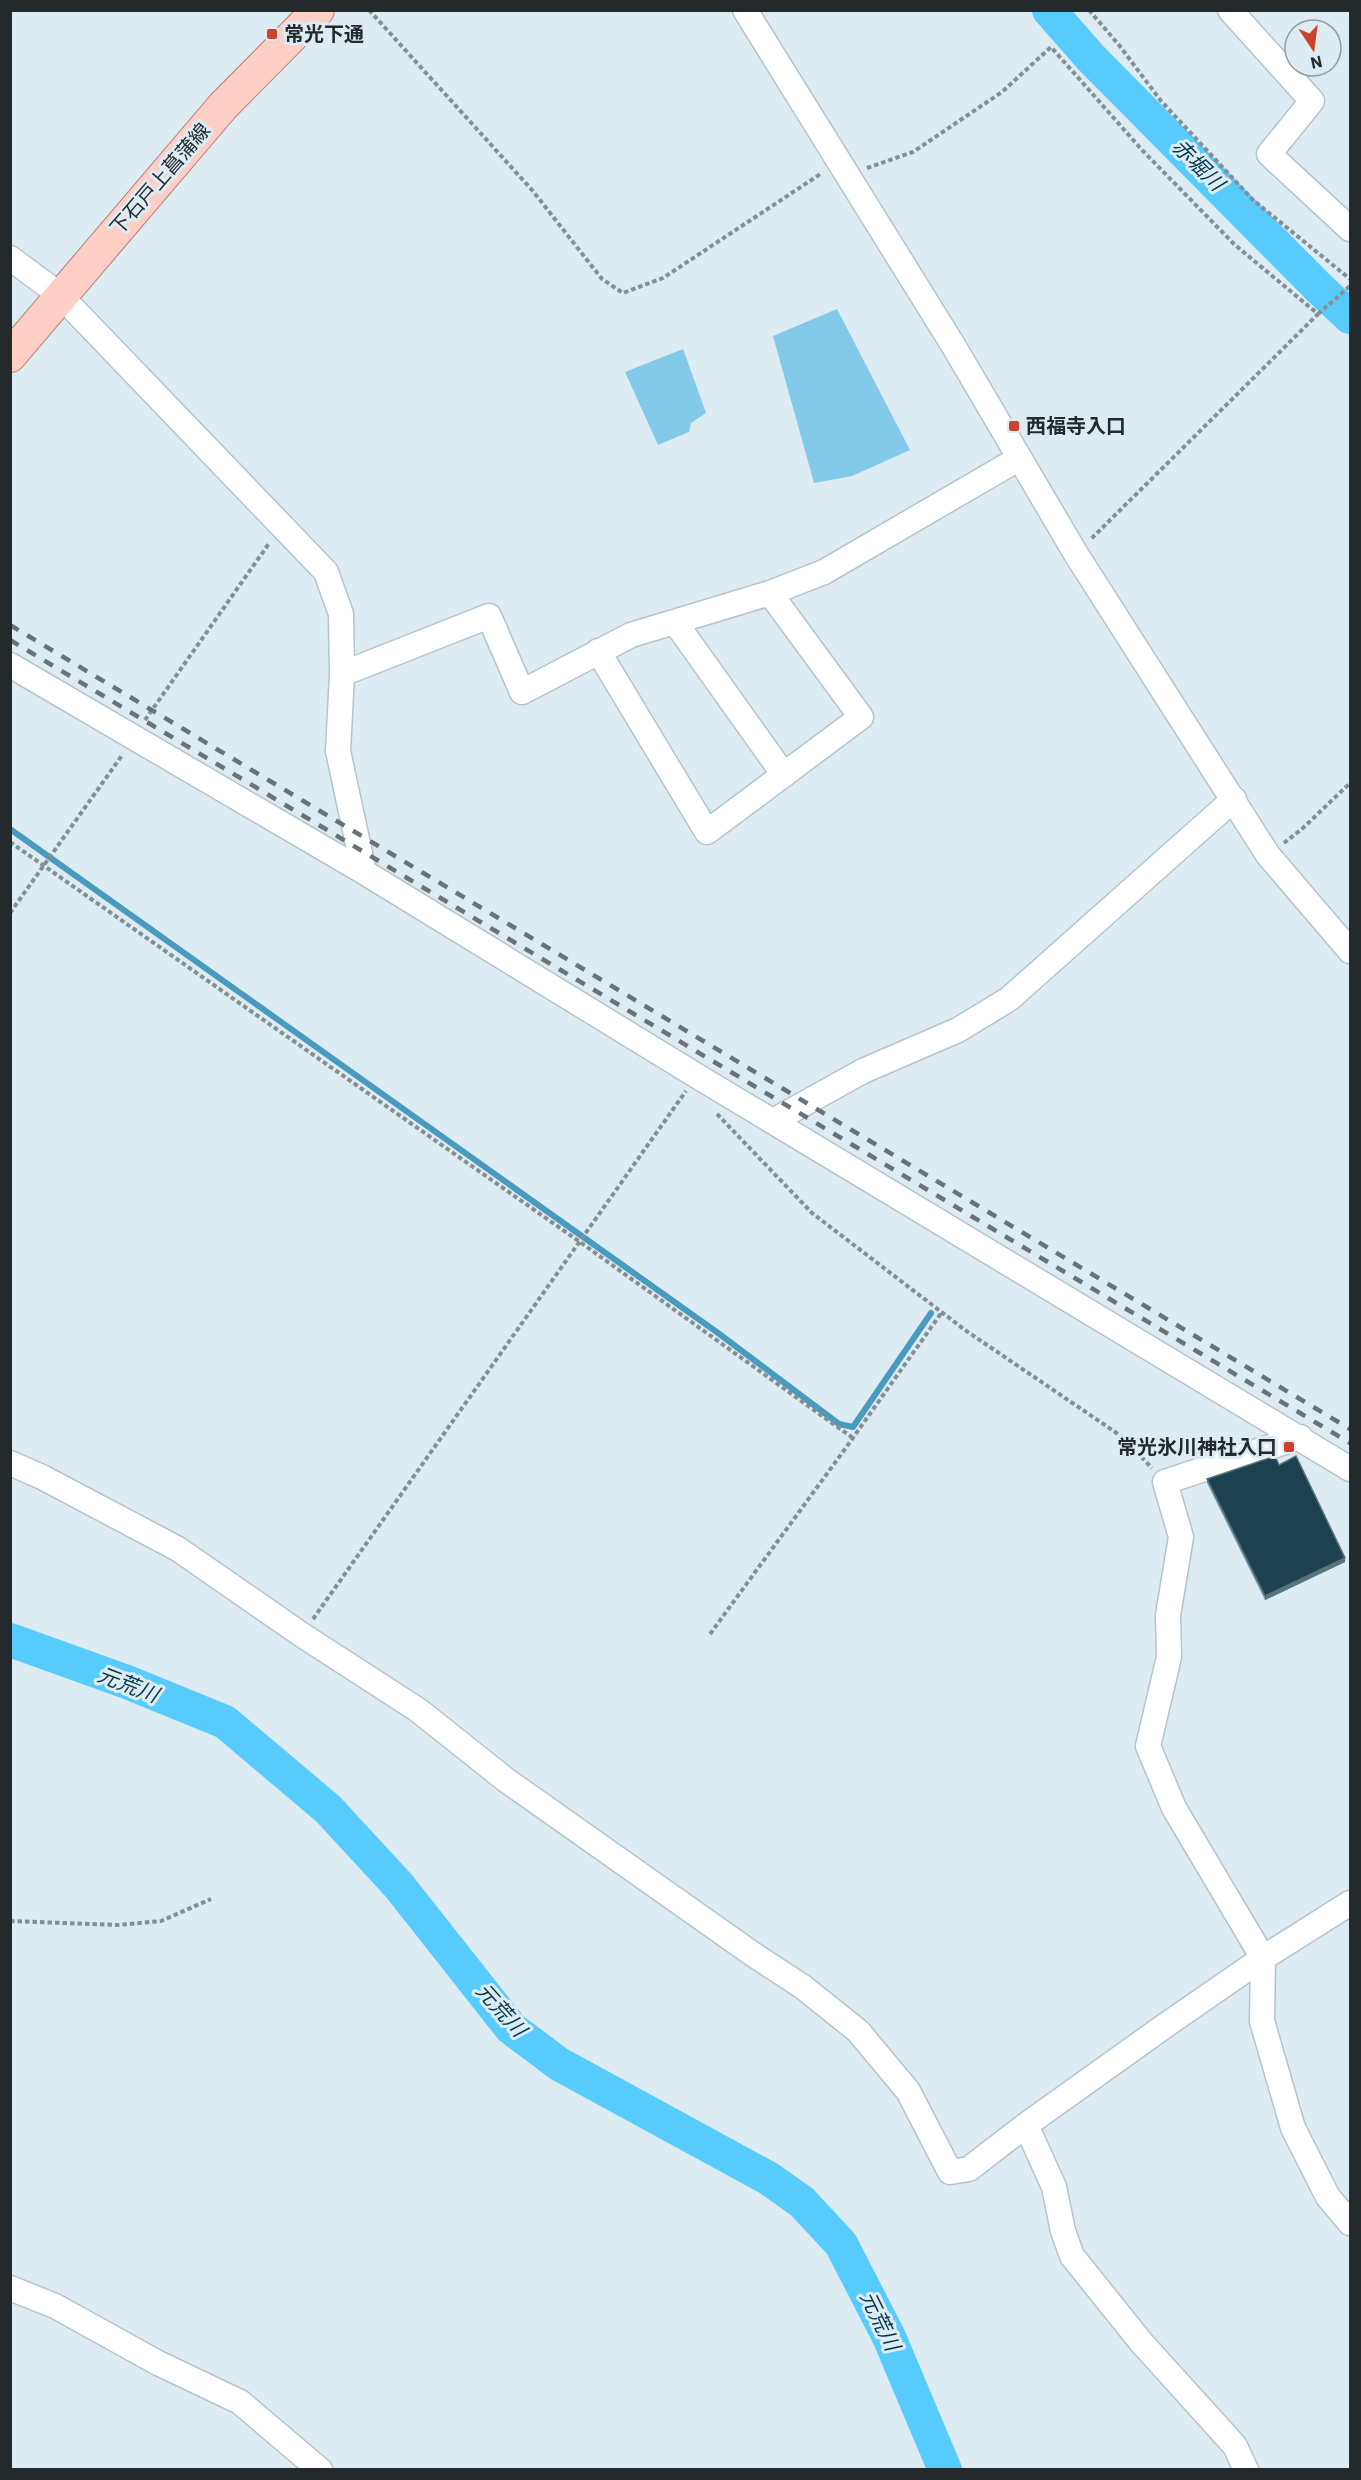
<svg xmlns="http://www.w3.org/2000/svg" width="1361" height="2480" font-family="'IBM Plex Sans','Noto Sans JP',sans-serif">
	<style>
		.green { fill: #83c9ea }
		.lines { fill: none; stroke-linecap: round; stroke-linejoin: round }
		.stream { stroke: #489abe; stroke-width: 6 }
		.river { stroke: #58cbfd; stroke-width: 34 }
		.minor-casing { stroke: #b6c3ca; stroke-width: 27 }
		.major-casing { stroke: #b27f75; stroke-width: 34 }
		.path { stroke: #848e93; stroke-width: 4; stroke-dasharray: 4.5 3; stroke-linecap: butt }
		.minor { stroke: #fff; stroke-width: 24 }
		.major { stroke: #ffcec4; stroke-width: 32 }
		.rail { stroke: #697276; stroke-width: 4.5; stroke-dasharray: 10 10; stroke-linecap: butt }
		.wall { fill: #7d96a2 }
		.shaded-wall { fill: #577481 }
		.building { fill: #1d4151; stroke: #577481; stroke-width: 1.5 }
		.poi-dot { fill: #cd422b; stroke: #ddebf2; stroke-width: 2 }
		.labels { text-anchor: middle; stroke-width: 6; stroke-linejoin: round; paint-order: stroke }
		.poi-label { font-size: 20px; font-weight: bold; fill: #24292c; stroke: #ddebf2; text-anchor: start }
		.street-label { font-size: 20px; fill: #24292c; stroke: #ddebf2 }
		.water-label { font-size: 21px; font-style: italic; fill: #03394d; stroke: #ddebf2 }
	</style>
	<rect width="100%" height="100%" fill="#ddebf2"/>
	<path class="green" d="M837,309L910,450L852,476L814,483L773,336Z
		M683,349L706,413L691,423L689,432L658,445L625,372Z"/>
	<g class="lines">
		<path class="stream" d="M10,829L718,1333L839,1424L853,1427L931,1313"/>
		<path class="river" d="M1049,10L1091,58L1319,288L1350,317
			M10,1640L127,1682L225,1722L328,1809L399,1886L511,2028L559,2064L768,2178L802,2202L841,2244L889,2337L945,2470"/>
		<g class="minor-casing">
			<path id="minor" d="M745,10L953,345L1076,554L1268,855L1350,951
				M1230,10L1312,101L1269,154L1350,229
				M10,258L60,295L326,572L341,614L342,674L338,751L364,872
				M675,622L784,775
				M598,651L707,832L861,717L770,593
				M10,665L364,872L697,1076L1350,1469
				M342,674L489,616L522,692L631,635L770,593L824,572L1018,459
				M773,1121L863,1071L958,1030L1009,999L1234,799
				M1300,1437L1165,1482L1181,1537L1168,1615L1169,1657L1148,1746L1174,1808L1263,1958L1262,2021L1293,2128L1328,2197L1350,2223
				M10,1463L42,1477L178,1549L302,1635L418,1710L506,1780L754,1955L803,1987L858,2031L908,2091L950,2172L969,2169L1026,2125L1166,2025L1263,1958L1350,1903
				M1026,2125L1054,2187L1063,2231L1072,2256L1141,2342L1235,2446L1246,2470
				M10,2288L55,2306L158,2363L240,2402L320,2470"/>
		</g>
		<g class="major-casing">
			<path id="major" d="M10,356L223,106L318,10"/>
		</g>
		<path class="path" d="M369,10L532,190L602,279L623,293L663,278L822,173
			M1089,10L1119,45L1161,101L1253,200L1350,279
			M867,168L913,152L1002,92L1051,47L1142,150L1235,245L1318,314L1091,539
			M1318,314L1350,286
			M145,720L270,542
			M10,842L580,1242L853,1438
			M1284,843L1303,828L1350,783
			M10,913L123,754
			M717,1114L812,1213L965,1330L1121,1436L1152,1468
			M313,1619L686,1091
			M710,1634L845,1449L942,1312
			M10,1921L118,1925L161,1921L211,1899"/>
		<use href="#minor" class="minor"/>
		<use href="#major" class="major"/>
		<path class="rail" d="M10,625L1350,1429
			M10,640L1350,1443"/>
	</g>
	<path class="wall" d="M1207,1479L1345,1562L1265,1600L1207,1483Z"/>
	<path class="shaded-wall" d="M1345,1558V1562L1265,1600V1596Z"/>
	<path class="building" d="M1275,1456L1279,1465L1296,1456L1345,1558L1265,1596L1207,1479Z"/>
	<g class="poi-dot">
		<rect x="266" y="28" width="12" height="12" rx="3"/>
		<rect x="1008" y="420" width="12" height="12" rx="3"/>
		<rect x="1283" y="1441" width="12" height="12" rx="3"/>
	</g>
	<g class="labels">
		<g class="poi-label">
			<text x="284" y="41">常光下通</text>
			<text x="1026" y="433">西福寺入口</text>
			<text x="1277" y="1454" text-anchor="end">常光氷川神社入口</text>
		</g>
		<g class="street-label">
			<text transform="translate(160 179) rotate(-49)" y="7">下石戸上菖蒲線</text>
		</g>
		<g class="water-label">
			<text transform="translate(1198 165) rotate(45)" y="7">赤堀川</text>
			<text transform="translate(128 1685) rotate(21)" y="7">元荒川</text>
			<text transform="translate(501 2010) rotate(48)" y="7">元荒川</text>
			<text transform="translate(880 2321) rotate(64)" y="7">元荒川</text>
		</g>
	</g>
	<rect width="1361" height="2480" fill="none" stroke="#24292c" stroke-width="24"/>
	<g transform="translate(1313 48) rotate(167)"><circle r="28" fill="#ddebf2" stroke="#939da3" stroke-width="1.5"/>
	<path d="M0-4.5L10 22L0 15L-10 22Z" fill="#cd422b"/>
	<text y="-9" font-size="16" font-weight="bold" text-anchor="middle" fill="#24292c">N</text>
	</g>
</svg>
